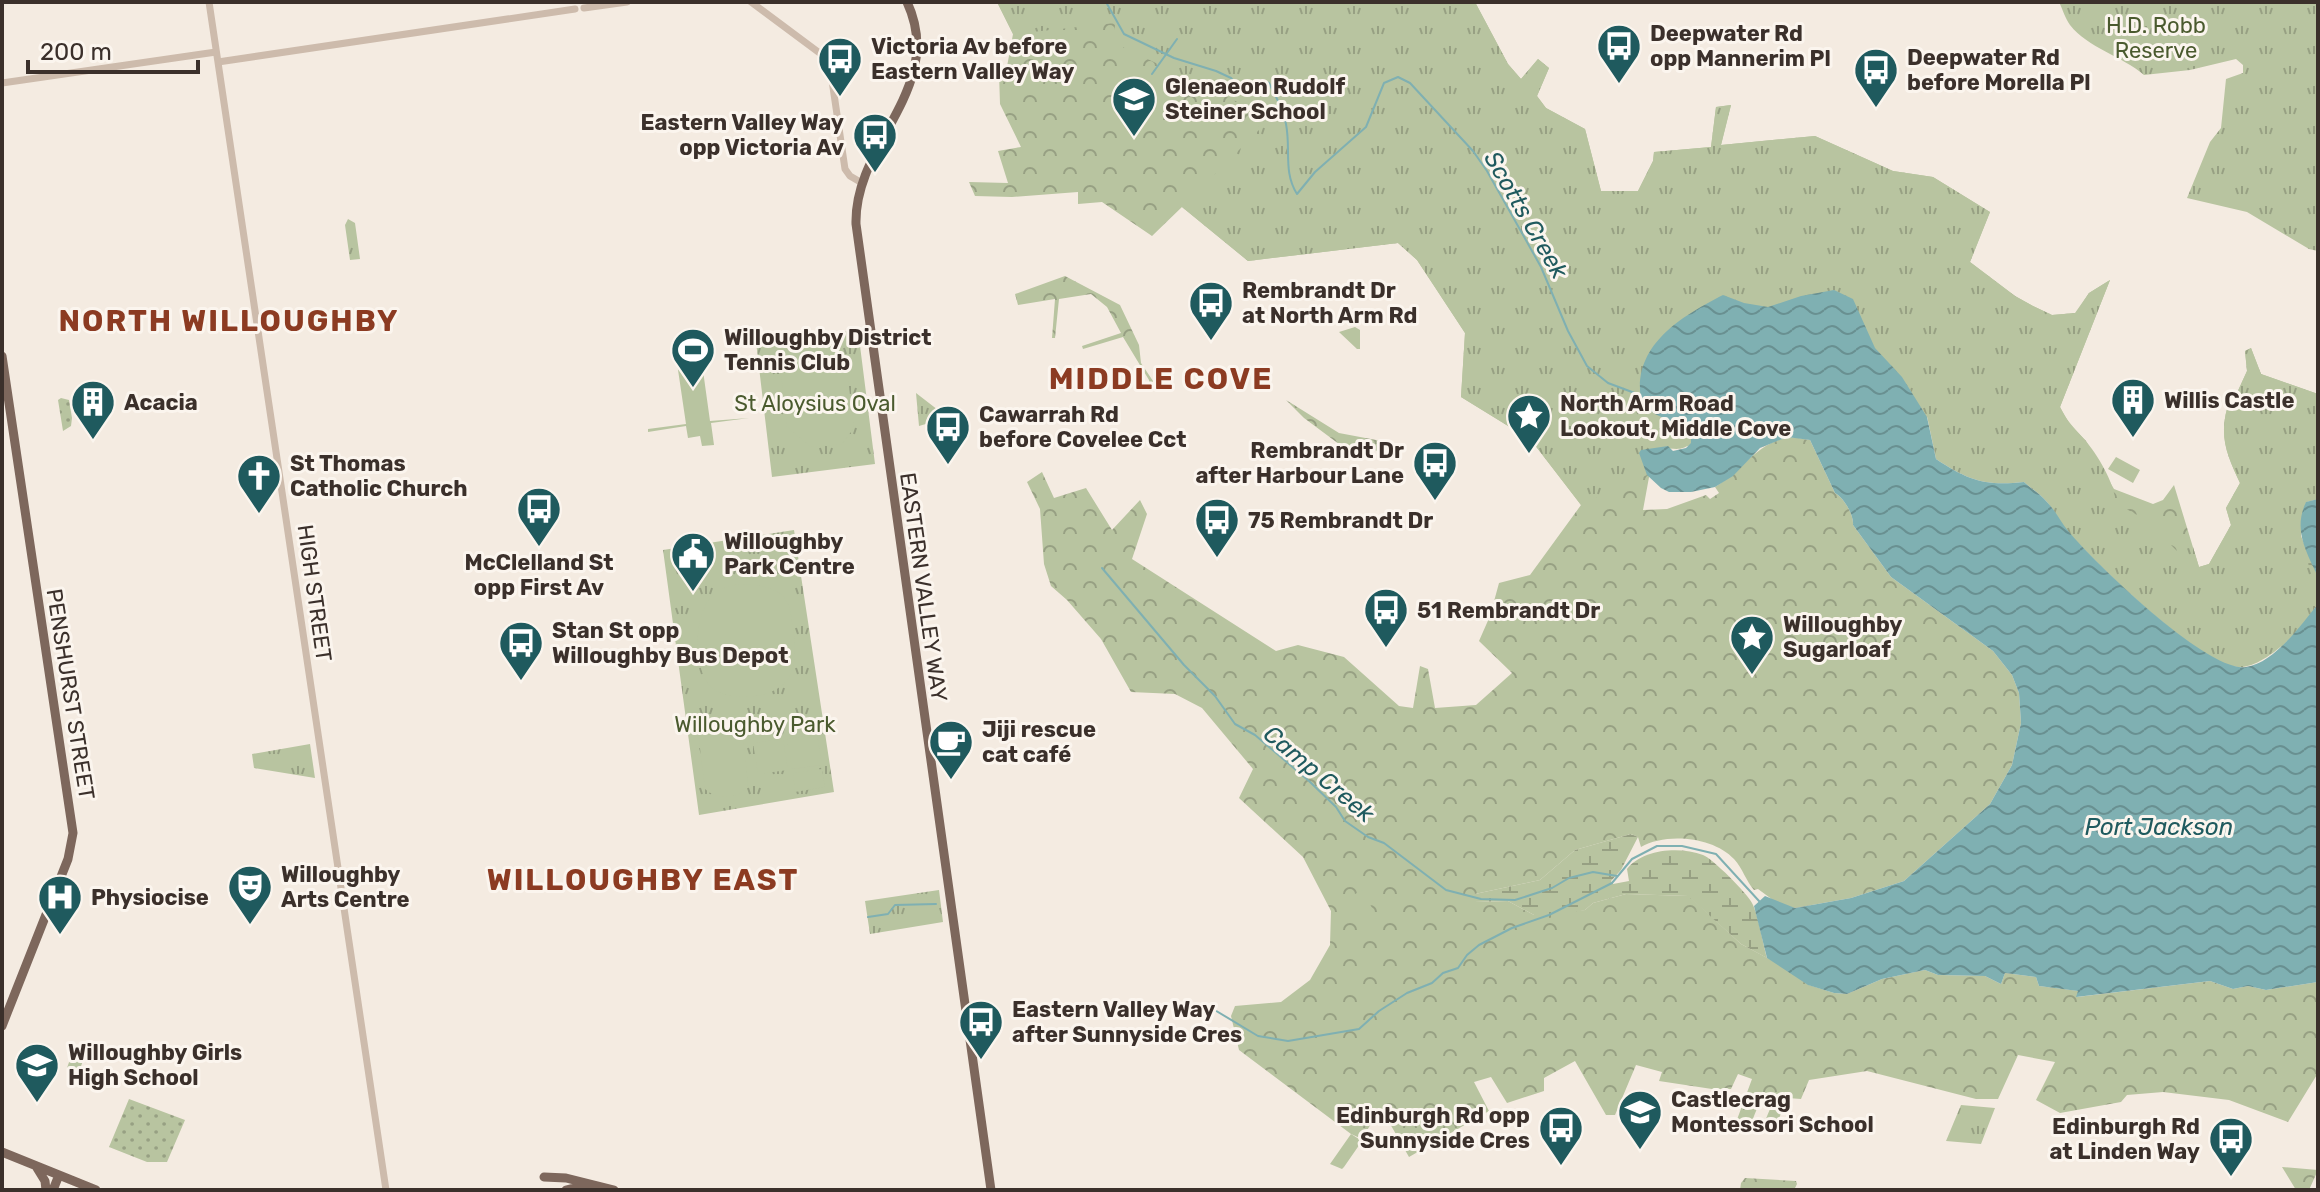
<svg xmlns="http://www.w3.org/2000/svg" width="2320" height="1192" font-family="Rubik,sans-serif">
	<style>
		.grass { fill: url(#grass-dots) }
		.forest { fill: url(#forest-crowns) }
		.wetland { fill: url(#wetland-marsh) }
		.park { fill: url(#park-tufts) }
		.pitch { fill: #b8c4a0 }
		.water { fill: url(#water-waves) }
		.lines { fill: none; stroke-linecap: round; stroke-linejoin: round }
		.stream { stroke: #7fb0b2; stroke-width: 2 }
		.minor { stroke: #cdbbac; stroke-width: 7 }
		.major { stroke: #7d675c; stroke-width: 9 }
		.labels { text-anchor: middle; stroke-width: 6; stroke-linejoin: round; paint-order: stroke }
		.park-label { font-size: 22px; fill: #4a5a2e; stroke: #fbf5ee }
		.poi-label { font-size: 22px; font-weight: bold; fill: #3b302b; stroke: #fbf5ee; text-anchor: start }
		.street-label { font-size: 22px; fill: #3b302b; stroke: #fbf5ee }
		.water-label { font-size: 24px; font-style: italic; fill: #1f5a5e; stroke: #fbf5ee }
		.district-label { font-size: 30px; font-weight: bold; letter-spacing: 2px; fill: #8c3b22; stroke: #fbf5ee }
	</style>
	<defs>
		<pattern id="grass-dots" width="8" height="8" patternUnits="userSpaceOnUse" patternTransform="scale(2)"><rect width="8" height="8" fill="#b8c4a0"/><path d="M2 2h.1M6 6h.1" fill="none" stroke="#97a083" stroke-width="1.8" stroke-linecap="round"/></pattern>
		<pattern id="forest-crowns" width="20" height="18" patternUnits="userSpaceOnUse" patternTransform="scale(2)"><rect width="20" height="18" fill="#b8c4a0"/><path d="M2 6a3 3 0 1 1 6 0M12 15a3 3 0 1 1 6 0" fill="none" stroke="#97a083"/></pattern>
		<pattern id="wetland-marsh" width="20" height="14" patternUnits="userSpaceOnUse" patternTransform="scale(2)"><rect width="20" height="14" fill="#b8c4a0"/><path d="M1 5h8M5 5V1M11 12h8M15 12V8" fill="none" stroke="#97a083"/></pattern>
		<pattern id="park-tufts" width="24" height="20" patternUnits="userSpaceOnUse" patternTransform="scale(2)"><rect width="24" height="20" fill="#b8c4a0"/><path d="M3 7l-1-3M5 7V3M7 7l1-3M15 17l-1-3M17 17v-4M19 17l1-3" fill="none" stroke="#97a083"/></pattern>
		<pattern id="water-waves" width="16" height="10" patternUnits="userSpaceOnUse" patternTransform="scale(2)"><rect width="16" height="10" fill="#7fb0b2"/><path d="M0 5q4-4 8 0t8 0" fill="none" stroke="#699091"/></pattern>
	</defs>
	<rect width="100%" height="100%" fill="#f4ebe1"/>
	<path class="grass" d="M61,398L69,400L72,418L71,426L63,431L58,400Z
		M129,1099L185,1120L167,1162H147L109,1147Z"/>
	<path class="forest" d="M997,2H1475L1508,64L1521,79L1538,59L1549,68L1537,96L1546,108L1585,129L1601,191H1638L1653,161L1654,152L1711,147L1716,107L1731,105L1721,145L1815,136L1893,171L1933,177L1990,212L1970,262L2015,296L2033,306L2052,315L2076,313L2089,293L2110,280L2060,407L2069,423L2086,441L2114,489L2153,504L2163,500L2174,485L2199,567L2209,564L2231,525L2226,508L2240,483C2228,457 2219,438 2227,409L2231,406L2247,371L2245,351L2251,348L2261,374L2318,394V499L2306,502L2301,536L2318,577V604L2282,647L1927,417L1654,450L1643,510L1667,509L1706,495L1710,499L1719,493L1715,487C1740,472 1755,446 1784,438C1791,436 1802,439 1810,440L1835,493C1844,498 1854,515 1853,525L1891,577L1993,651L2012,675L2019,693L2021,723L2012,765L1990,804L1904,881L1851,898L1795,908L1777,903L1758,889L1754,890C1746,881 1743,869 1734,859C1714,837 1666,832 1641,847L1638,837L1631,834L1575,850L1540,880L1475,894L1476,902L1508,901L1534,915L1585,910L1593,903L1626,894L1689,896L1741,944L1784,967L1809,985L1834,993L1847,994L1882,979L1925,970L1938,975L1985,976L2001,984L2005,973L2036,977L2039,986L2079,991L2077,997L2210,981L2233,989L2248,986L2266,990L2318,982V1073L2288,1122L2229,1100L2163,1092L2127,1095L2121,1102L2060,1113L2036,1100L2055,1062L2018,1055L1998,1099H1976L1867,1071L1809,1080L1801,1099L1762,1096L1750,1126L1735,1125L1752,1079L1738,1074L1731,1089H1712L1659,1081L1662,1072L1636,1065L1615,1115H1606L1575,1061L1544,1078V1091L1507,1103L1491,1077L1474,1082L1489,1111L1409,1157L1385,1115L1372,1122L1362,1139L1351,1134L1239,1050L1231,1016L1235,1006L1281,1002L1310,980L1330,945L1331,911L1303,857L1239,798L1253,769L1202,708L1175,694L1131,692L1101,639L1067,600L1051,586L1044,564L1040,509L1027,482L1042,472L1054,498L1086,488L1112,530L1140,500L1147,514L1132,559L1276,651L1298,645L1344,657L1399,706L1413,708L1420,666L1428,669L1435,708L1476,705L1512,673L1479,641L1490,616L1499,583L1530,575L1581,505L1531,440L1461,397L1465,333L1417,260L1398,243L1248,261L1182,207L1152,236L1102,202L1078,204V192L1012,197L975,196L969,182L1008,183L998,151L1021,147L1000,104L999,73L1006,72L1013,34Z
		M1065,276L1120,305L1139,345L1141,363L1153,381L1152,387L1150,388L1149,380L1123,337L1083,349L1082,346L1121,333L1107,307L1091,294L1059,299L1055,338H1052L1055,299L1018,305L1015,294Z
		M1355,327L1360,330V349H1357L1339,332Z
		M1286,400L1339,433L1376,440L1394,446L1390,457L1375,450L1343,447L1304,418Z
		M2282,1167L2318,1170L2309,1190H2296Z
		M1745,1178L1796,1181L1797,1184L1794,1190H1740L1741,1183Z"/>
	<path class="wetland" d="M1631,834L1638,837L1621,870L1611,881L1613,884L1629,881L1627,869C1642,849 1680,846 1703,855C1712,858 1748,894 1752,903C1758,914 1763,944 1767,958L1741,944L1688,896L1626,894L1593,903L1585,910L1549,918L1534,915L1508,901L1475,902V894L1540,880L1575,850Z"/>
	<path class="park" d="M997,2H1475L1508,64L1521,79L1538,59L1549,68L1537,96L1546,108L1585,129L1601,191H1638L1653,161L1654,152L1711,147L1716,107L1731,105L1721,145L1815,136L1893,171L1933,177L1990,212L1970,262L2015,296L2033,306L2052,315L2075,313L2089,293L2110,280L2060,407C2066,420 2074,428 2084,439C2098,455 2114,482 2116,503L2158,527L2157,531L2177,551L2193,547L2199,567L2209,564L2231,525L2226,508L2240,483C2228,457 2219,438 2227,409L2231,406L2247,371L2245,351L2251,348L2261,374L2318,394V499L2306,502C2303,510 2299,518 2299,525C2299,551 2320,581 2316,606C2304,628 2264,669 2238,667C2201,666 2094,562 2068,532C2060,523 2055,511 2047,502C2041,495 2032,489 2024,482C1986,486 1969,481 1936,459L1927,416L1902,377L1875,348L1853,299L1834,290L1801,296L1768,307L1744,303L1723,295L1643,377L1640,396L1643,405L1655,414L1684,428L1691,443C1680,453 1672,447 1659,448C1653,449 1645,452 1639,454L1647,475L1581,505L1531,440L1461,397L1465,333L1417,260L1398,243L1248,261L1182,207L1260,129L1252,109L1114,43L1115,23L1013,34Z
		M2059,2H2318V251L2309,249L2247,212L2187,198L2210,142L2221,128L2226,79L2243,73V65L2236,59L2190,70L2144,75C2122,56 2088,48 2070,25C2065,18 2063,10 2059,2Z
		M348,219L355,223L360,259L350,260L345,225Z
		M858,330L875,464L772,477L756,342Z
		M916,393L938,410L936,421L919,426Z
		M794,530L834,792L699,815L663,550Z
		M310,744L315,778L254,768L252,754Z
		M939,890L943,922L870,934L865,901Z
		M1961,1105L1995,1108L1981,1144L1946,1141Z
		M1351,1134L1362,1141L1344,1167L1342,1169L1330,1164Z"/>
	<path class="pitch" d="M1121,85L1149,87L1147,110L1119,107Z
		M828,345L846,362L854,428L842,444L811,447L787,427L780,366L793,349Z
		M700,349L710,421L749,418L711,423L714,445L702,446L700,436L688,438L686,426L648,432V429L686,424L677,363L683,362L682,352Z
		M2116,457L2140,470L2133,483L2108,469Z
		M740,584C753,584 770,586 781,594C791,603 791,616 793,628C800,672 790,696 741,697C732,697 719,694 712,688C692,670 694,613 712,596C719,588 730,586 740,584Z
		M741,714L748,786C738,800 717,800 705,789L697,724L703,718Z
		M817,734L822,765L792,769L787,739Z
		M783,739L788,770L758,774L753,743Z
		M822,769L825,787L795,792L793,773Z
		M1363,890L1377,918L1363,925L1349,897Z
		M75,1045L87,1049L79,1072L67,1068Z
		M1775,1097L1786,1102L1776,1125L1765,1121Z"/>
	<path class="water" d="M1834,290L1853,299L1875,348L1902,377L1927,417L1936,459C1969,481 1986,486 2024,482C2032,489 2041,495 2047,502C2056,511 2061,523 2069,532C2095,563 2208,673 2246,667C2274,663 2301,625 2318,604V982L2266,990L2248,986L2233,989L2210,981L2076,997L2078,991L2039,986L2036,977L2005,973L2001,984L1985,976L1938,975L1925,970L1882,979L1847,994L1834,993L1808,985L1767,958L1754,906L1765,896L1795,908L1851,898L1904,881L1990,804L2012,765L2021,723L2019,693L2012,675L1993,651L1891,577L1853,525C1854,515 1844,498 1835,493L1810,440L1787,437L1760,448L1733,476L1715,487L1691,492H1669L1661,488L1647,475L1639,453L1641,450L1668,446L1673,451L1686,448L1691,443V438L1684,434V428L1655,414L1642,405C1629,347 1680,317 1723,295L1744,303L1768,307L1801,296Z
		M2318,499V577C2306,551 2293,530 2306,502Z"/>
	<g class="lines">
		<path class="stream" d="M1106,2L1124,34L1174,58L1216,71L1231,78L1238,86L1253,87L1266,82L1269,83C1276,97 1283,108 1286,124C1291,149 1283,172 1297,194L1315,172L1366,127L1384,83L1398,77L1410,83L1473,151L1487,171L1541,267L1568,331L1587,366L1608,383L1640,395
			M1152,74L1177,39
			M1102,568L1184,665L1215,696L1235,724L1255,735L1309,781L1336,807L1345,821L1368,837L1384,843L1446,890L1481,899L1515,900L1552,888L1569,878L1593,872L1617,876
			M868,917L888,914L895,905L936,904
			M1208,1006L1258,1036L1288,1041L1359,1029L1379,1011L1407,993L1432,983L1443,973L1458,968L1467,955L1479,945L1512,928L1549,915L1612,883L1632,859L1657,846H1682L1716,854L1759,901"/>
		<path class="minor" d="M209,2L386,1190
			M751,2L829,60L845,169L850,176L862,183
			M584,8L627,2
			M218,62L575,9
			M2,83L216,52"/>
		<path class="major" d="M907,2C947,88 854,142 856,224L991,1190
			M2,356L73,833L68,859L2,1026
			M2,1152L96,1190
			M37,1168L45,1181L46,1190
			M544,1177L566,1178L614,1190
			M53,1190L59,1175
			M566,1190L586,1185"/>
	</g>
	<defs>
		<g id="bus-pin" transform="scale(2.3)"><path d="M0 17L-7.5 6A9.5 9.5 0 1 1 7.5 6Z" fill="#1f5a5e" stroke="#fbf5ee"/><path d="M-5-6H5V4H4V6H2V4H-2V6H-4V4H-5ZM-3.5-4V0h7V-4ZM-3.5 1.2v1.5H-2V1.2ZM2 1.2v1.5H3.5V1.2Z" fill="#fff"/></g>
		<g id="school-pin" transform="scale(2.3)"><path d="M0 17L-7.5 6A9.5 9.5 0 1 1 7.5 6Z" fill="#1f5a5e" stroke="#fbf5ee"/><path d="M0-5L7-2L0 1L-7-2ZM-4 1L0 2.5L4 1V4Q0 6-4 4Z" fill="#fff"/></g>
		<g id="stadium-pin" transform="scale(2.3)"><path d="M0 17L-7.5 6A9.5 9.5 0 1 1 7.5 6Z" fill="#1f5a5e" stroke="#fbf5ee"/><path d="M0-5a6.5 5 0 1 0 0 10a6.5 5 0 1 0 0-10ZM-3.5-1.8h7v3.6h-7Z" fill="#fff"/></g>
		<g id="building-pin" transform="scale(2.3)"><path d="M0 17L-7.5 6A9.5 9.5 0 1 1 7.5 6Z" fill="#1f5a5e" stroke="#fbf5ee"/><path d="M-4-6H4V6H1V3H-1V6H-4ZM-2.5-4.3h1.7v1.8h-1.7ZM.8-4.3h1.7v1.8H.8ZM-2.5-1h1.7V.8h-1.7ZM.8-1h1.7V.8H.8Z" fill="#fff"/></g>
		<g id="sight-pin" transform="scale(2.3)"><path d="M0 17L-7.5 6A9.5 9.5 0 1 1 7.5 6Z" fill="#1f5a5e" stroke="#fbf5ee"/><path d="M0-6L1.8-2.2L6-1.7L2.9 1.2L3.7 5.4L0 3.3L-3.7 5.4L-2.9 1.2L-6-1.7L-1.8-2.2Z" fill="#fff"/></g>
		<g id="church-pin" transform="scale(2.3)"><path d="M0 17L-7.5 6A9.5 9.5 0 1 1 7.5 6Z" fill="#1f5a5e" stroke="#fbf5ee"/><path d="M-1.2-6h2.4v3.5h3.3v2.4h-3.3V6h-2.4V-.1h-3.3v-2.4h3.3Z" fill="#fff"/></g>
		<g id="civic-pin" transform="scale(2.3)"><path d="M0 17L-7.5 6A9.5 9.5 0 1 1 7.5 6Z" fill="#1f5a5e" stroke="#fbf5ee"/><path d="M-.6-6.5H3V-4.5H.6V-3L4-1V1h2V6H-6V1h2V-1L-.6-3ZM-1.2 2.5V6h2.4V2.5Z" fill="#fff"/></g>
		<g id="cafe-pin" transform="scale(2.3)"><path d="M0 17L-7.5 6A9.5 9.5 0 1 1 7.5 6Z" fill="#1f5a5e" stroke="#fbf5ee"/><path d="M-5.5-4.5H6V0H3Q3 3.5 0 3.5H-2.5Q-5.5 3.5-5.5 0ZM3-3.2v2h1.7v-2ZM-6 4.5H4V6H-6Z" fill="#fff"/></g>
		<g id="theatre-pin" transform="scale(2.3)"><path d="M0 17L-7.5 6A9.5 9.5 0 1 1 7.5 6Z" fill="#1f5a5e" stroke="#fbf5ee"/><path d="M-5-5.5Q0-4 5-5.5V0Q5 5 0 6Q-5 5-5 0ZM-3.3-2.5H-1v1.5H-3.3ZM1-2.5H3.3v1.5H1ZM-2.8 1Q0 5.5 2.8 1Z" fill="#fff"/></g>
		<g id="hospital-pin" transform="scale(2.3)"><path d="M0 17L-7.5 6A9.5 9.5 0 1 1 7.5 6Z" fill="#1f5a5e" stroke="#fbf5ee"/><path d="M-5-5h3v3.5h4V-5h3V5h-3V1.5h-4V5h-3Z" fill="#fff"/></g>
	</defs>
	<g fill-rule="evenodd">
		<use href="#bus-pin" x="1619" y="46"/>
		<use href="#bus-pin" x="840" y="59"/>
		<use href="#bus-pin" x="1876" y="70"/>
		<use href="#school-pin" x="1134" y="99"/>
		<use href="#bus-pin" x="875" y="135"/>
		<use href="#bus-pin" x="1211" y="303"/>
		<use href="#stadium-pin" x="693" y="350"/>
		<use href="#building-pin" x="2133" y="400"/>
		<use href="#building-pin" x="93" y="402"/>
		<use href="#sight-pin" x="1529" y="416"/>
		<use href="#bus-pin" x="948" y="427"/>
		<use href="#bus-pin" x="1435" y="463"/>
		<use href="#church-pin" x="259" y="476"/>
		<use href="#bus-pin" x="539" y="509"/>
		<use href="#bus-pin" x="1217" y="520"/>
		<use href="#civic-pin" x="693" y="554"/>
		<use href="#bus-pin" x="1386" y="610"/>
		<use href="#sight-pin" x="1752" y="637"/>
		<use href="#bus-pin" x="521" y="643"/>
		<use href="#cafe-pin" x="951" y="742"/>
		<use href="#theatre-pin" x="250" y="887"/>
		<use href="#hospital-pin" x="60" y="897"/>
		<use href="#bus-pin" x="981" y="1022"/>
		<use href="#school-pin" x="37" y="1065"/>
		<use href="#school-pin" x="1640" y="1112"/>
		<use href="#bus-pin" x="1561" y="1128"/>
		<use href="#bus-pin" x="2231" y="1139"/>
	</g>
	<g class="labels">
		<g class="park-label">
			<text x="2156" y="33">H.D. Robb<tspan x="2156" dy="25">Reserve</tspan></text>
			<text x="815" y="411">St Aloysius Oval</text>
			<text x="755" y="732">Willoughby Park</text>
		</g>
		<g class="poi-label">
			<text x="1650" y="41">Deepwater Rd<tspan x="1650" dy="25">opp Mannerim Pl</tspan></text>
			<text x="871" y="54">Victoria Av before<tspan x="871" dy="25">Eastern Valley Way</tspan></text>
			<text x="1907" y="65">Deepwater Rd<tspan x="1907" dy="25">before Morella Pl</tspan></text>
			<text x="1165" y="94">Glenaeon Rudolf<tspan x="1165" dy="25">Steiner School</tspan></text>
			<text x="844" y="130" text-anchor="end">Eastern Valley Way<tspan x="844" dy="25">opp Victoria Av</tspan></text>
			<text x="1242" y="298">Rembrandt Dr<tspan x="1242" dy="25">at North Arm Rd</tspan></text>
			<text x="724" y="345">Willoughby District<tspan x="724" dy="25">Tennis Club</tspan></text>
			<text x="2164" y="408">Willis Castle</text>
			<text x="124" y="410">Acacia</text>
			<text x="1560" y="411">North Arm Road<tspan x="1560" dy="25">Lookout, Middle Cove</tspan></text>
			<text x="979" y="422">Cawarrah Rd<tspan x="979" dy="25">before Covelee Cct</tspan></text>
			<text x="1404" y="458" text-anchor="end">Rembrandt Dr<tspan x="1404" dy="25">after Harbour Lane</tspan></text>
			<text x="290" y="471">St Thomas<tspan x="290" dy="25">Catholic Church</tspan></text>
			<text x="1248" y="528">75 Rembrandt Dr</text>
			<text x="724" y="549">Willoughby<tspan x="724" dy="25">Park Centre</tspan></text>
			<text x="539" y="570" text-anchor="middle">McClelland St<tspan x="539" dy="25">opp First Av</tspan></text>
			<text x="1417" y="618">51 Rembrandt Dr</text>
			<text x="1783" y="632">Willoughby<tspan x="1783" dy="25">Sugarloaf</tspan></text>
			<text x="552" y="638">Stan St opp<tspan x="552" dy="25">Willoughby Bus Depot</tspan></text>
			<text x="982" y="737">Jiji rescue<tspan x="982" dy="25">cat café</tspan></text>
			<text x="281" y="882">Willoughby<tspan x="281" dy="25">Arts Centre</tspan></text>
			<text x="91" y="905">Physiocise</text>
			<text x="1012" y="1017">Eastern Valley Way<tspan x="1012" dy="25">after Sunnyside Cres</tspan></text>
			<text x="68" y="1060">Willoughby Girls<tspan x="68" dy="25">High School</tspan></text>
			<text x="1671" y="1107">Castlecrag<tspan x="1671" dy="25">Montessori School</tspan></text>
			<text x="1530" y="1123" text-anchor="end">Edinburgh Rd opp<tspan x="1530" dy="25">Sunnyside Cres</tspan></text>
			<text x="2200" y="1134" text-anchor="end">Edinburgh Rd<tspan x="2200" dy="25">at Linden Way</tspan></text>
		</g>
		<g class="street-label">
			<text transform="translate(924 587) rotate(82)" y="8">EASTERN VALLEY WAY</text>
			<text transform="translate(315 593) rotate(82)" y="8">HIGH STREET</text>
			<text transform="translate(71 694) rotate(81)" y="8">PENSHURST STREET</text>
		</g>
		<g class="water-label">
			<text transform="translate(1526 215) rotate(60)" y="8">Scotts Creek</text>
			<text transform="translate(1319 774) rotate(40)" y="8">Camp Creek</text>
			<text x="2159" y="835">Port Jackson</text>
		</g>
		<g class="district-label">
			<text x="229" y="331">NORTH WILLOUGHBY</text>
			<text x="1161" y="389">MIDDLE COVE</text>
			<text x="643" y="890">WILLOUGHBY EAST</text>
		</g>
	</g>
	<rect width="2320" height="1192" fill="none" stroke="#3b302b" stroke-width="8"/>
	<path d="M28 60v12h170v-12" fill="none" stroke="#3b302b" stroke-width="4"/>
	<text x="40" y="60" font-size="24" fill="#3b302b" stroke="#fbf5ee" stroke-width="6" paint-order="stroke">200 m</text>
</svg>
